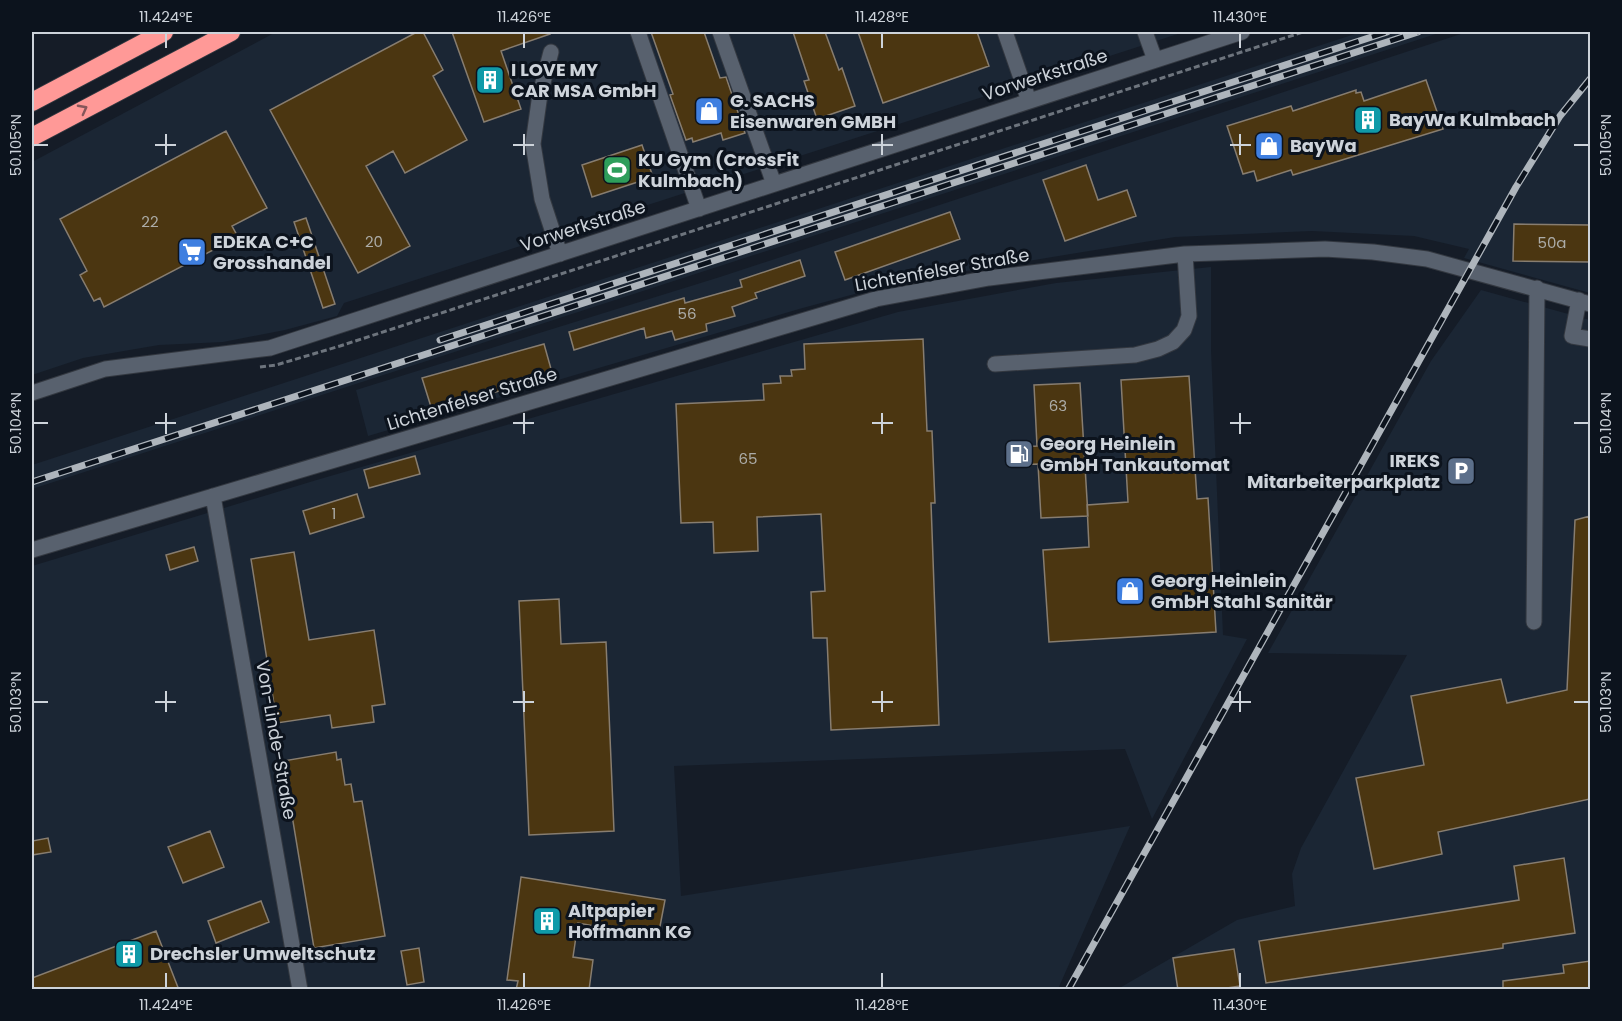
<svg xmlns="http://www.w3.org/2000/svg" width="1622" height="1021" font-family="Poppins,sans-serif">
	<style>
		.built { fill: #1b2634 }
		.building { fill: #4b3611; stroke: #877d70; stroke-width: 1.5 }
		.lines { fill: none; stroke-linecap: round; stroke-linejoin: round }
		.minor-casing { stroke: #333840; stroke-width: 17 }
		.highway-casing { stroke: #333840; stroke-width: 20 }
		.path { stroke: #6d747d; stroke-width: 3; stroke-dasharray: 6 3; stroke-linecap: butt }
		.minor { stroke: #58616e; stroke-width: 15 }
		.highway { stroke: #ff9997; stroke-width: 18 }
		.rail-casing { stroke: #aeb5bc; stroke-width: 7 }
		.rail { stroke: #0c131d; stroke-width: 4.5; stroke-dasharray: 14; stroke-linecap: butt }
		.oneway { stroke: #86565a }
		.ticks { fill: none; stroke: #cdd3da; stroke-width: 2 }
		.labels { text-anchor: middle; stroke-width: 6; stroke-linejoin: round; paint-order: stroke }
		.number-label { font-size: 15px; fill: #acaca8 }
		.poi-label { font-size: 18px; font-weight: bold; fill: #cdd3da; stroke: #0c131d; text-anchor: start }
		.street-label { font-size: 18px; fill: #cdd3da; stroke: #0c131d }
		.neatline { fill: none; stroke: #cdd3da; stroke-width: 2 }
		.ticks-label { font-size: 15px; text-anchor: middle; fill: #cdd3da }
	</style>
	<rect width="100%" height="100%" fill="#151c27"/>
	<path class="built" d="M276,32H1184L344,303L337,316L285,330L223,342L159,345L83,358L32,375V162Z
		M1361,32H1442L32,489V465Z
		M1467,32H1590V293L1464,258L1469,249L1414,236L1312,231L1175,237L899,282L799,309L368,436L356,390L720,277Z
		M1211,267V350L1223,635L1247,639L1152,819L1125,749L674,766L681,896L1130,826L1058,989L32,990V566L320,479L898,312L1056,283Z
		M1481,290L1590,320V989L1116,990L1237,920L1295,906L1292,874L1301,848L1407,655L1268,653L1431,361Z"/>
	<path class="building" d="M417,32H423L443,70L433,76L467,140L405,173L393,151L366,166L410,246L358,273L270,110Z
		M452,32H549L550,34L501,51L521,109L484,122Z
		M651,32H704L720,78L726,77L745,133L723,140L721,133L693,142L692,138L686,140L670,95L673,94Z
		M793,32H825L839,70L842,68L855,106L817,119L804,81L809,80Z
		M858,32H977L989,66L883,103Z
		M1426,80L1443,129L1293,175L1291,170L1257,181L1254,171L1243,174L1227,126L1291,106L1293,111L1356,90V93L1361,92L1364,101Z
		M226,131L267,208L232,226L238,237L104,307L100,298L94,301L80,275L87,271L60,219Z
		M642,145L653,177L592,197L582,165Z
		M1086,165L1098,200L1127,190L1136,216L1065,241L1043,180Z
		M950,212L960,239L845,280L835,252Z
		M306,218L335,304L323,308L294,222Z
		M1514,224L1590,225V262L1513,261Z
		M800,260L805,276L755,293L757,298L732,307L735,316L706,324L707,331L675,340L672,331L646,338L644,328L574,350L569,332L684,298L685,303L742,287L740,280Z
		M923,339L927,431H932L935,503H931L939,725L831,730L827,638H813L811,592L825,591L821,514L757,517L758,551L714,553L713,522L681,523L676,404L764,400L763,384L781,383L780,376H792L791,370L805,369L804,344Z
		M544,344L553,376L432,410L422,378Z
		M1189,376L1197,499L1208,498L1216,632L1049,642L1043,550L1089,547L1087,505L1128,502L1121,380Z
		M1080,383L1088,516L1041,518L1038,464L1017,465L1016,447L1037,446L1034,385Z
		M415,456L420,474L369,488L364,470Z
		M357,494L364,517L310,534L303,511Z
		M1590,516V799L1438,832L1442,854L1374,869L1356,778L1424,765L1411,696L1501,679L1507,703L1567,690L1575,520Z
		M194,547L198,561L170,570L166,555Z
		M294,552L309,640L374,630L385,704L372,706L374,722L332,728L330,715L277,723L251,559Z
		M559,599L561,644L606,642L614,831L529,835L519,601Z
		M336,752L337,760L341,759L345,785L351,784L354,802L362,801L385,936L314,948L283,761Z
		M210,831L224,867L183,883L168,847Z
		M48,838L51,852L32,855V841Z
		M1564,858L1575,933L1503,944V948L1266,983L1259,941L1519,900L1514,866Z
		M521,877L665,900L658,937L578,923L573,957L593,960L589,990L569,988V990H516L518,981L507,980Z
		M261,901L269,922L216,943L208,921Z
		M156,931L179,990H32V978Z
		M419,948L424,982L407,985L401,951Z
		M1234,949L1240,986L1214,990H1178L1173,958Z
		M1590,961V990H1503V981L1564,973L1563,965Z"/>
	<g class="lines">
		<g class="minor-casing">
			<path id="minor" d="M638,32L699,209
				M720,32L774,184
				M1005,32L1029,101
				M1145,32L1155,60
				M551,52L540,94L533,144L542,199L560,254
				M1579,300L1572,336L1590,339
				M995,364L1135,355L1158,349L1173,342L1184,330L1189,316L1185,254
				M32,393L105,369L270,348L1242,32
				M213,496L300,990
				M32,550L876,299L989,278L1185,254L1325,249L1373,252L1427,259L1590,304
				M1534,622L1537,288"/>
		</g>
		<g class="highway-casing">
			<path id="highway" d="M32,102L164,32
				M32,137L231,32"/>
		</g>
		<path class="path" d="M260,367L276,365L340,346L1303,32"/>
		<use href="#minor" class="minor"/>
		<use href="#highway" class="highway"/>
		<g class="rail-casing">
			<path id="rail" d="M440,340L1387,32
				M32,482L1418,32
				M1068,990L1516,187L1560,116L1590,79"/>
		</g>
		<use href="#rail" class="rail"/>
	</g>
	<defs><path id="oneway-chevron" d="M-2-3.5L2.5 0L-2 3.5" fill="none" stroke-width="1.6" stroke-linecap="round" stroke-linejoin="round" transform="scale(1.5)"/></defs>
	<use class="oneway" href="#oneway-chevron" transform="translate(83 109) rotate(-28)"/>
	<path class="ticks" d="M166,33V48M524,33V48M882,33V48M1240,33V48M166,134V155M524,134V155M882,134V155M1240,134V155M33,145H48M155,145H176M513,145H534M872,145H893M1230,145H1251M1574,145H1589M166,413V434M524,413V434M882,413V434M1240,413V434M33,423H48M155,423H176M513,423H534M872,423H893M1230,423H1251M1574,423H1589M166,691V712M524,691V712M882,691V712M1240,691V712M33,702H48M155,702H176M513,702H534M872,702H893M1230,702H1251M1574,702H1589M166,973V988M524,973V988M882,973V988M1240,973V988"/>
	<defs>
		<g id="building-square" transform="scale(1.5)"><rect x="-9" y="-9" width="18" height="18" rx="4" fill="#0f9aa8" stroke="#0c131d"/><path d="M-4-6H4V6H1V3H-1V6H-4ZM-2.5-4.3h1.7v1.8h-1.7ZM.8-4.3h1.7v1.8H.8ZM-2.5-1h1.7V.8h-1.7ZM.8-1h1.7V.8H.8Z" fill="#fff"/></g>
		<g id="shop-square" transform="scale(1.5)"><rect x="-9" y="-9" width="18" height="18" rx="4" fill="#3f7fe0" stroke="#0c131d"/><path d="M-5-2.5h2.3a2.7 3.5 0 0 1 5.4 0H5L5.5 6h-11ZM-1.5-2.5h3a1.5 2.3 0 0 0-3 0Z" fill="#fff"/></g>
		<g id="stadium-square" transform="scale(1.5)"><rect x="-9" y="-9" width="18" height="18" rx="4" fill="#2e9e5b" stroke="#0c131d"/><path d="M0-5a6.5 5 0 1 0 0 10a6.5 5 0 1 0 0-10ZM-3.5-1.8h7v3.6h-7Z" fill="#fff"/></g>
		<g id="supermarket-square" transform="scale(1.5)"><rect x="-9" y="-9" width="18" height="18" rx="4" fill="#3f7fe0" stroke="#0c131d"/><path d="M-6-5.5h2.5l.6 2H6L4.5 2H-2.5L-4.4-4H-6ZM-1.5 3.2a1.3 1.3 0 1 0 .1 0ZM3 3.2a1.3 1.3 0 1 0 .1 0Z" fill="#fff"/></g>
		<g id="fuel-square" transform="scale(1.5)"><rect x="-9" y="-9" width="18" height="18" rx="4" fill="#5c6f8a" stroke="#0c131d"/><path d="M-5.5-6h7V0h2V4h1.3V-2.5L3-4.5l.8-.8L6-3V5H2.5V1h-1V6h-7ZM-4.2-4.7v3.2H.2V-4.7Z" fill="#fff"/></g>
		<g id="parking-square" transform="scale(1.5)"><rect x="-9" y="-9" width="18" height="18" rx="4" fill="#5c6f8a" stroke="#0c131d"/><path d="M-3.5-5.5H1a3.5 3.5 0 0 1 0 7H-1V5.5H-3.5ZM-1-3.4V-.6H.8a1.4 1.4 0 0 0 0-2.8Z" fill="#fff"/></g>
	</defs>
	<g fill-rule="evenodd">
		<use href="#building-square" x="490" y="80"/>
		<use href="#shop-square" x="709" y="111"/>
		<use href="#building-square" x="1368" y="120"/>
		<use href="#shop-square" x="1269" y="146"/>
		<use href="#stadium-square" x="617" y="170"/>
		<use href="#supermarket-square" x="192" y="252"/>
		<use href="#fuel-square" x="1019" y="454"/>
		<use href="#parking-square" x="1461" y="471"/>
		<use href="#shop-square" x="1130" y="591"/>
		<use href="#building-square" x="547" y="921"/>
		<use href="#building-square" x="129" y="954"/>
	</g>
	<g class="labels">
		<g class="number-label">
			<text x="150" y="227">22</text>
			<text x="374" y="247">20</text>
			<text x="1552" y="248">50a</text>
			<text x="687" y="319">56</text>
			<text x="1058" y="411">63</text>
			<text x="748" y="464">65</text>
			<text x="334" y="519">1</text>
		</g>
		<g class="poi-label">
			<text x="511" y="76">I LOVE MY<tspan x="511" dy="21">CAR MSA GmbH</tspan></text>
			<text x="730" y="107">G. SACHS<tspan x="730" dy="21">Eisenwaren GMBH</tspan></text>
			<text x="1389" y="126">BayWa Kulmbach</text>
			<text x="1290" y="152">BayWa</text>
			<text x="638" y="166">KU Gym (CrossFit<tspan x="638" dy="21">Kulmbach)</tspan></text>
			<text x="213" y="248">EDEKA C+C<tspan x="213" dy="21">Grosshandel</tspan></text>
			<text x="1040" y="450">Georg Heinlein<tspan x="1040" dy="21">GmbH Tankautomat</tspan></text>
			<text x="1440" y="467" text-anchor="end">IREKS<tspan x="1440" dy="21">Mitarbeiterparkplatz</tspan></text>
			<text x="1151" y="587">Georg Heinlein<tspan x="1151" dy="21">GmbH Stahl Sanitär</tspan></text>
			<text x="568" y="917">Altpapier<tspan x="568" dy="21">Hoffmann KG</tspan></text>
			<text x="150" y="960">Drechsler Umweltschutz</text>
		</g>
		<g class="street-label">
			<text transform="translate(1045 75) rotate(-18)" y="6">Vorwerkstraße</text>
			<text transform="translate(583 226) rotate(-18)" y="6">Vorwerkstraße</text>
			<text transform="translate(942 270) rotate(-10)" y="6">Lichtenfelser Straße</text>
			<text transform="translate(472 399) rotate(-17)" y="6">Lichtenfelser Straße</text>
			<text transform="translate(276 740) rotate(80)" y="6">Von-Linde-Straße</text>
		</g>
	</g>
	<rect width="1622" height="1021" fill="none" stroke="#0c131d" stroke-width="66"/>
	<rect x="33" y="33" width="1556" height="955" class="neatline"/>
	<g class="ticks-label">
		<text x="166" y="22">11.424°E</text>
		<text x="524" y="22">11.426°E</text>
		<text x="882" y="22">11.428°E</text>
		<text x="1240" y="22">11.430°E</text>
		<text transform="translate(16 145) rotate(-90)" y="5">50.105°N</text>
		<text transform="translate(1606 145) rotate(-90)" y="5">50.105°N</text>
		<text transform="translate(16 423) rotate(-90)" y="5">50.104°N</text>
		<text transform="translate(1606 423) rotate(-90)" y="5">50.104°N</text>
		<text transform="translate(16 702) rotate(-90)" y="5">50.103°N</text>
		<text transform="translate(1606 702) rotate(-90)" y="5">50.103°N</text>
		<text x="166" y="1010">11.424°E</text>
		<text x="524" y="1010">11.426°E</text>
		<text x="882" y="1010">11.428°E</text>
		<text x="1240" y="1010">11.430°E</text>
	</g>
</svg>
